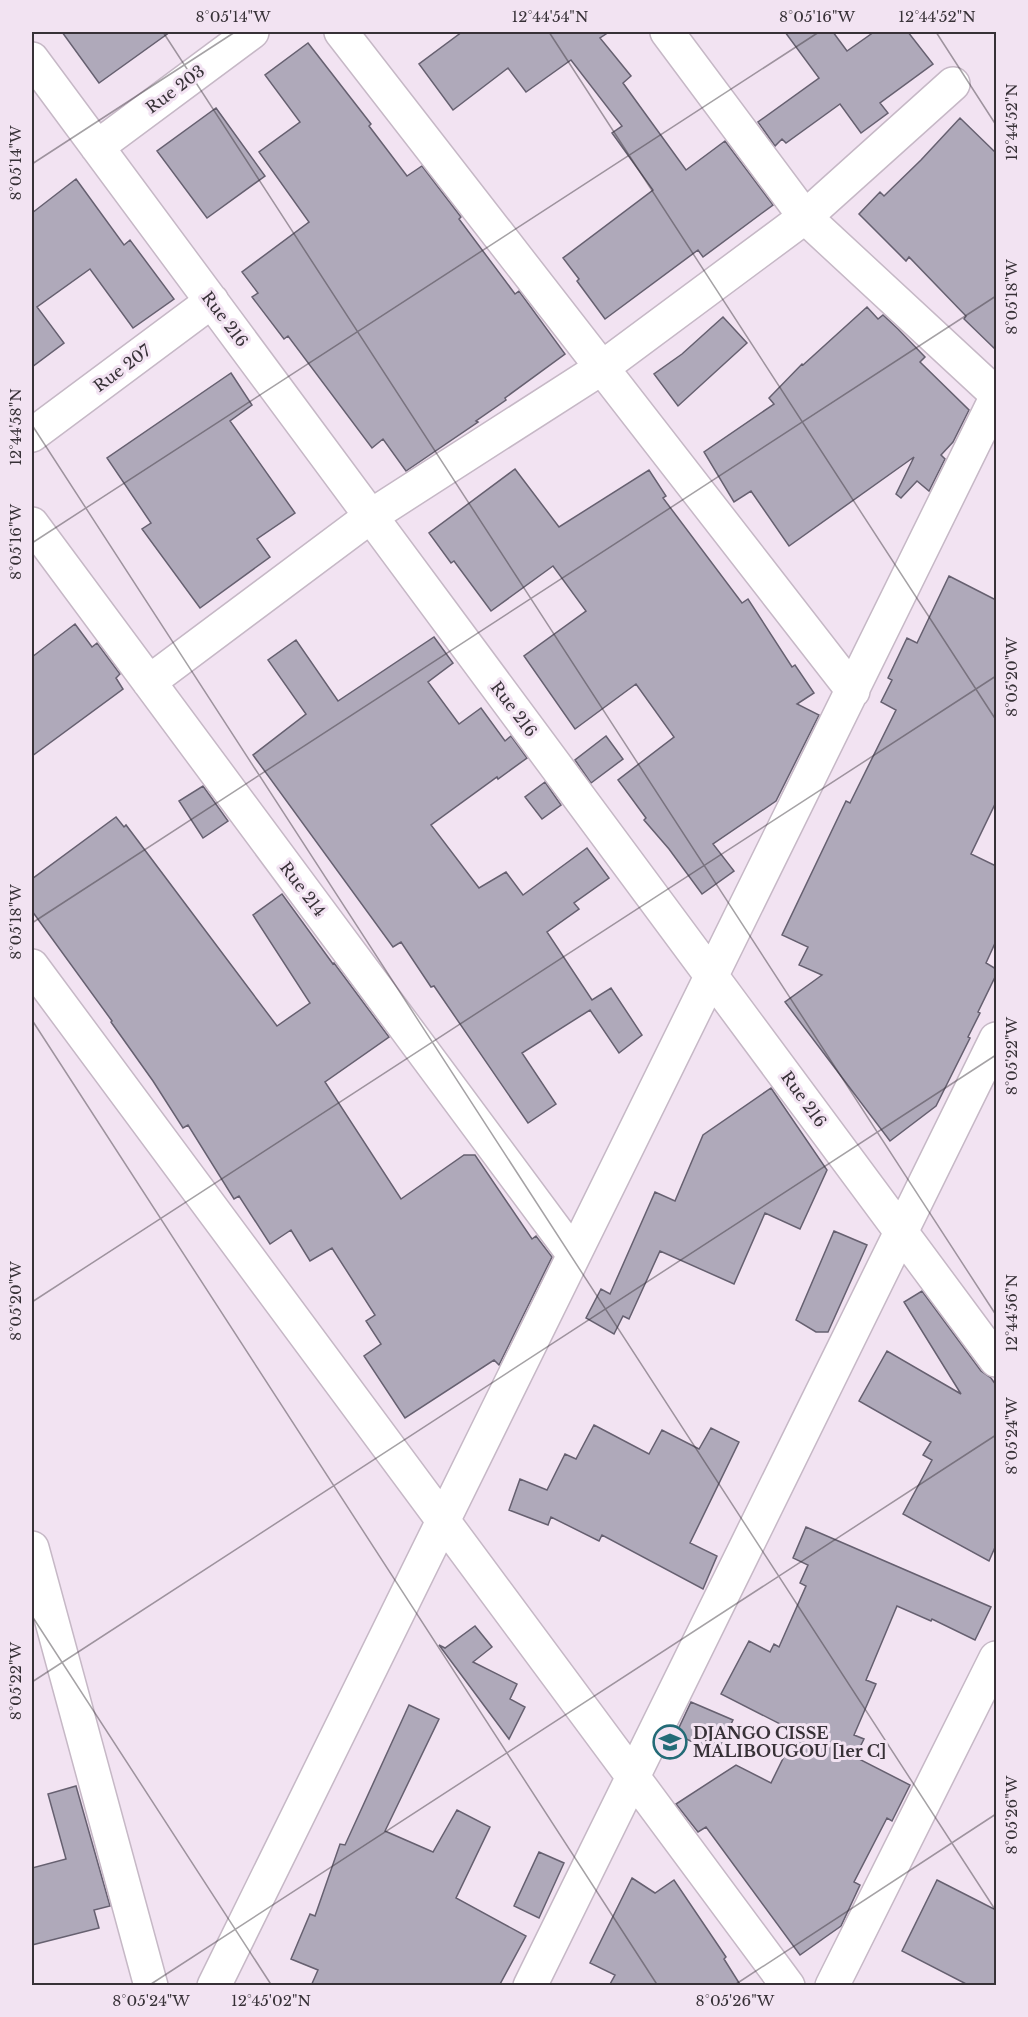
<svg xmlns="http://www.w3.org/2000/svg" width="1028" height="2017" font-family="'Libre Baskerville',serif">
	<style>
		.building { fill: #afa9ba; stroke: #666070; stroke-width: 1.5 }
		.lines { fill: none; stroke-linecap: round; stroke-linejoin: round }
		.minor-casing { stroke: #c6b8c6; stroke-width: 36 }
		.minor { stroke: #fff; stroke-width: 33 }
		.ticks { fill: none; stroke: #373137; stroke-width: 1.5; stroke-opacity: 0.45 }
		.labels { text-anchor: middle; stroke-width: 6; stroke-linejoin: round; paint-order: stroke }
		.street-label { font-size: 16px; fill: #373137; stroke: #f2e3f2 }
		.poi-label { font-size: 16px; font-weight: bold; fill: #373137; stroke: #f2e3f2; text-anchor: start }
		.neatline { fill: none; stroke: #373137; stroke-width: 2 }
		.ticks-label { font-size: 15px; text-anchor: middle; fill: #373137 }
	</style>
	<rect width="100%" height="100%" fill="#f2e3f2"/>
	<path class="building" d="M62,32H170L99,83Z
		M462,32H609L600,38L631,76L623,83L686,170L725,141L773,205L703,257L698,250L605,319L577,281L579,279L563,258L653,190L612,133L622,126L571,60L526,92L508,68L453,110L419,64Z
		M785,32H833L847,51L874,32H908L933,64L880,103L888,113L861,133L840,104L786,143L782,139L775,146L758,122L819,78Z
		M308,43L371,124L369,126L407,176L422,166L461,217L459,219L515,294L519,291L565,354L505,398L506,400L476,421L478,422L406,471L383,439L372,448L288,336L284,339L252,297L258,293L242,272L309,222L259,152L300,122L265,75Z
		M216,108L265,176L207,218L157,151Z
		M960,118L996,153V350L964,319L966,316L909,257L906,261L859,214L880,192L884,196L921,160Z
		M76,179L124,245L130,240L174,299L133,328L90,269L37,307L64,343L32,367V213Z
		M867,307L878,319L883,315L898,329L925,357L920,362L969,410L953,442L941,455L945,459L929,491L917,481L901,498L896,494L914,457L789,546L751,491L734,502L704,452L774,404L769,398L802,364L803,365Z
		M723,317L747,343L678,406L654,374L682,354Z
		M231,373L252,405L230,421L295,513L257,539L270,557L200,608L142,529L151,523L107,458Z
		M515,469L559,527L649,470L666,496L663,498L742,603L748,599L792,667L795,665L814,693L797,704L819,715L776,801L713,844L734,871L702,894L669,849L644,820L646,818L618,780L674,737L636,684L575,729L524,656L586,611L553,566L491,611L454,561L451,563L429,533Z
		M949,576L996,600V802L971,854L996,866V941L986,963L996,969V975L978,1012L980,1013L968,1037L970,1038L936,1106L890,1141L785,1002L822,975L799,965L808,947L782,935L846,801L850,803L896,710L881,702L892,680L888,678L907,638L917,643Z
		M75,624L92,647L97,643L120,674L116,678L123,689L32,756V657Z
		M434,637L453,663L428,682L459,724L481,708L505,741L511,736L527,758L498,779L497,777L431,825L479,888L506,872L523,895L587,848L609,878L574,903L579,909L547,932L592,1000L611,988L642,1035L619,1053L590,1010L522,1053L556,1104L528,1123L434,986L431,987L401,942L393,947L253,755L306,714L268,660L296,640L338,701Z
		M606,736L623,759L591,783L575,760Z
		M545,782L561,805L542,819L525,797Z
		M203,786L228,821L203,838L179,801Z
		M116,817L124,827L126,825L277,1026L310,1003L253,915L282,894L333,964L334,963L389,1037L325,1082L401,1199L464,1155H475L532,1239L536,1236L552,1257L499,1365L494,1360L405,1418L364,1356L381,1344L366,1321L375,1315L332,1248L310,1261L291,1230L270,1244L239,1196L234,1199L188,1125L183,1128L153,1081L111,1022L112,1021L32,911V879Z
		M771,1088L827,1170L800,1229L765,1213L734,1284L660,1251L629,1319L623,1316L614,1334L586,1318L601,1289L610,1294L655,1192L675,1201L703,1135Z
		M834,1231L867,1245L828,1332H816L796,1320Z
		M922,1291L981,1371L991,1378L996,1385V1545L989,1561L903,1514L932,1460L923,1455L931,1442L859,1401L887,1351L961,1394L904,1302Z
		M594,1425L649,1454L662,1430L699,1449L711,1428L739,1442L690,1543L717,1556L703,1589L602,1535L599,1541L551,1517L548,1525L509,1510L520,1479L547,1490L565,1454L576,1459Z
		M806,1527L991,1607L975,1640L932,1619L931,1621L897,1606L866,1680L876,1684L854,1735L864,1739L855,1757L910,1785L892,1821L887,1818L854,1882L860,1885L841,1926L800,1955L706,1827L698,1832L676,1804L736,1765L771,1783L796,1732L721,1694L749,1641L770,1652L774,1644L779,1647L806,1586L800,1583L808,1565L793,1558Z
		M475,1626L492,1647L473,1662L517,1684L510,1699L525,1707L509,1739L439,1645L445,1648Z
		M691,1702L733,1720L717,1754L676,1734Z
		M409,1705L439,1719L385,1831L433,1852L457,1810L490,1827L456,1898L526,1936L499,1986H311L318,1970L291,1959L310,1914L315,1916L340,1844L345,1845Z
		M76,1786L110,1906L94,1910L99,1928L32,1945V1868L66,1859L48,1794Z
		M539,1852L564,1863L539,1918L514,1906Z
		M632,1878L655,1893L674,1880L726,1957L724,1959L741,1986H609L615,1975L590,1963Z
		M937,1880L996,1910V1986H970L902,1951Z"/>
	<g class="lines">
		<g class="minor-casing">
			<path id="minor" d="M341,32L853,691
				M667,32L805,217L996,394
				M32,59L996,1360
				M97,147L252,32
				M32,435L212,301
				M32,524L574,1255
				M149,682L371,516L603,367L805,217L953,84
				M32,966L788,1986
				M32,1548L151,1986
				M214,1986L996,398
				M530,1986L996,1039
				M832,1986L996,1658"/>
		</g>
		<use href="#minor" class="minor"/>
	</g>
	<path class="ticks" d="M163,32L996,1315M549,32L996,720M936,32L996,125M32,164L235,32M32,425L996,1911M32,543L819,32M32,923L996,296M32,1020L658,1986M32,1302L996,676M32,1616L272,1986M32,1682L996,1055M148,1986L996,1435M733,1986L996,1814"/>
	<defs>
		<g id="school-ring" transform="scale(1.725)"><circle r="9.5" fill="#f2e3f2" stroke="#236b77" stroke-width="1.5"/><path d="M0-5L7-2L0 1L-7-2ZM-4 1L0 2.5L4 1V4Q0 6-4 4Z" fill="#236b77"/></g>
	</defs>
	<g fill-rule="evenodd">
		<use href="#school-ring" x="670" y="1742"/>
	</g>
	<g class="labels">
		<g class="street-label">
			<text transform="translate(175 89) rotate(-37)" y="6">Rue 203</text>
			<text transform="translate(225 319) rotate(53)" y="6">Rue 216</text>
			<text transform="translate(122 368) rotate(-37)" y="6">Rue 207</text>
			<text transform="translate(514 709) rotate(53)" y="6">Rue 216</text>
			<text transform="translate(303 889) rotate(53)" y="6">Rue 214</text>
			<text transform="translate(804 1099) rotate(54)" y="6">Rue 216</text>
		</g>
		<g class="poi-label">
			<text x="693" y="1739">DJANGO CISSE<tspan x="693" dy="18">MALIBOUGOU [1er C]</tspan></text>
		</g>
	</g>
	<rect width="1028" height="2017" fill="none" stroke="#f2e3f2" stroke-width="66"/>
	<rect x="33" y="33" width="962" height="1951" class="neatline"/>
	<g class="ticks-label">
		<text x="233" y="22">8°05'14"W</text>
		<text x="550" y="22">12°44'54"N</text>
		<text x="817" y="22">8°05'16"W</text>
		<text x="937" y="22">12°44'52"N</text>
		<text transform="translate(1012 122) rotate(-90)" y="5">12°44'52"N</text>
		<text transform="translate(16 163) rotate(-90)" y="5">8°05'14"W</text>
		<text transform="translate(1012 297) rotate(-90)" y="5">8°05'18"W</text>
		<text transform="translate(16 427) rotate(-90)" y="5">12°44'58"N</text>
		<text transform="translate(16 542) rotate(-90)" y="5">8°05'16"W</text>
		<text transform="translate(1012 677) rotate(-90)" y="5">8°05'20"W</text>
		<text transform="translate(16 922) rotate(-90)" y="5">8°05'18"W</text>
		<text transform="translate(1012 1056) rotate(-90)" y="5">8°05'22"W</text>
		<text transform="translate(16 1301) rotate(-90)" y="5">8°05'20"W</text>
		<text transform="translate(1012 1313) rotate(-90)" y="5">12°44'56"N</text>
		<text transform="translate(1012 1436) rotate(-90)" y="5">8°05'24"W</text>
		<text transform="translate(16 1681) rotate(-90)" y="5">8°05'22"W</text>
		<text transform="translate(1012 1815) rotate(-90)" y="5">8°05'26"W</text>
		<text x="151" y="2006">8°05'24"W</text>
		<text x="271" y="2006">12°45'02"N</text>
		<text x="735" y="2006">8°05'26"W</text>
	</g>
</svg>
